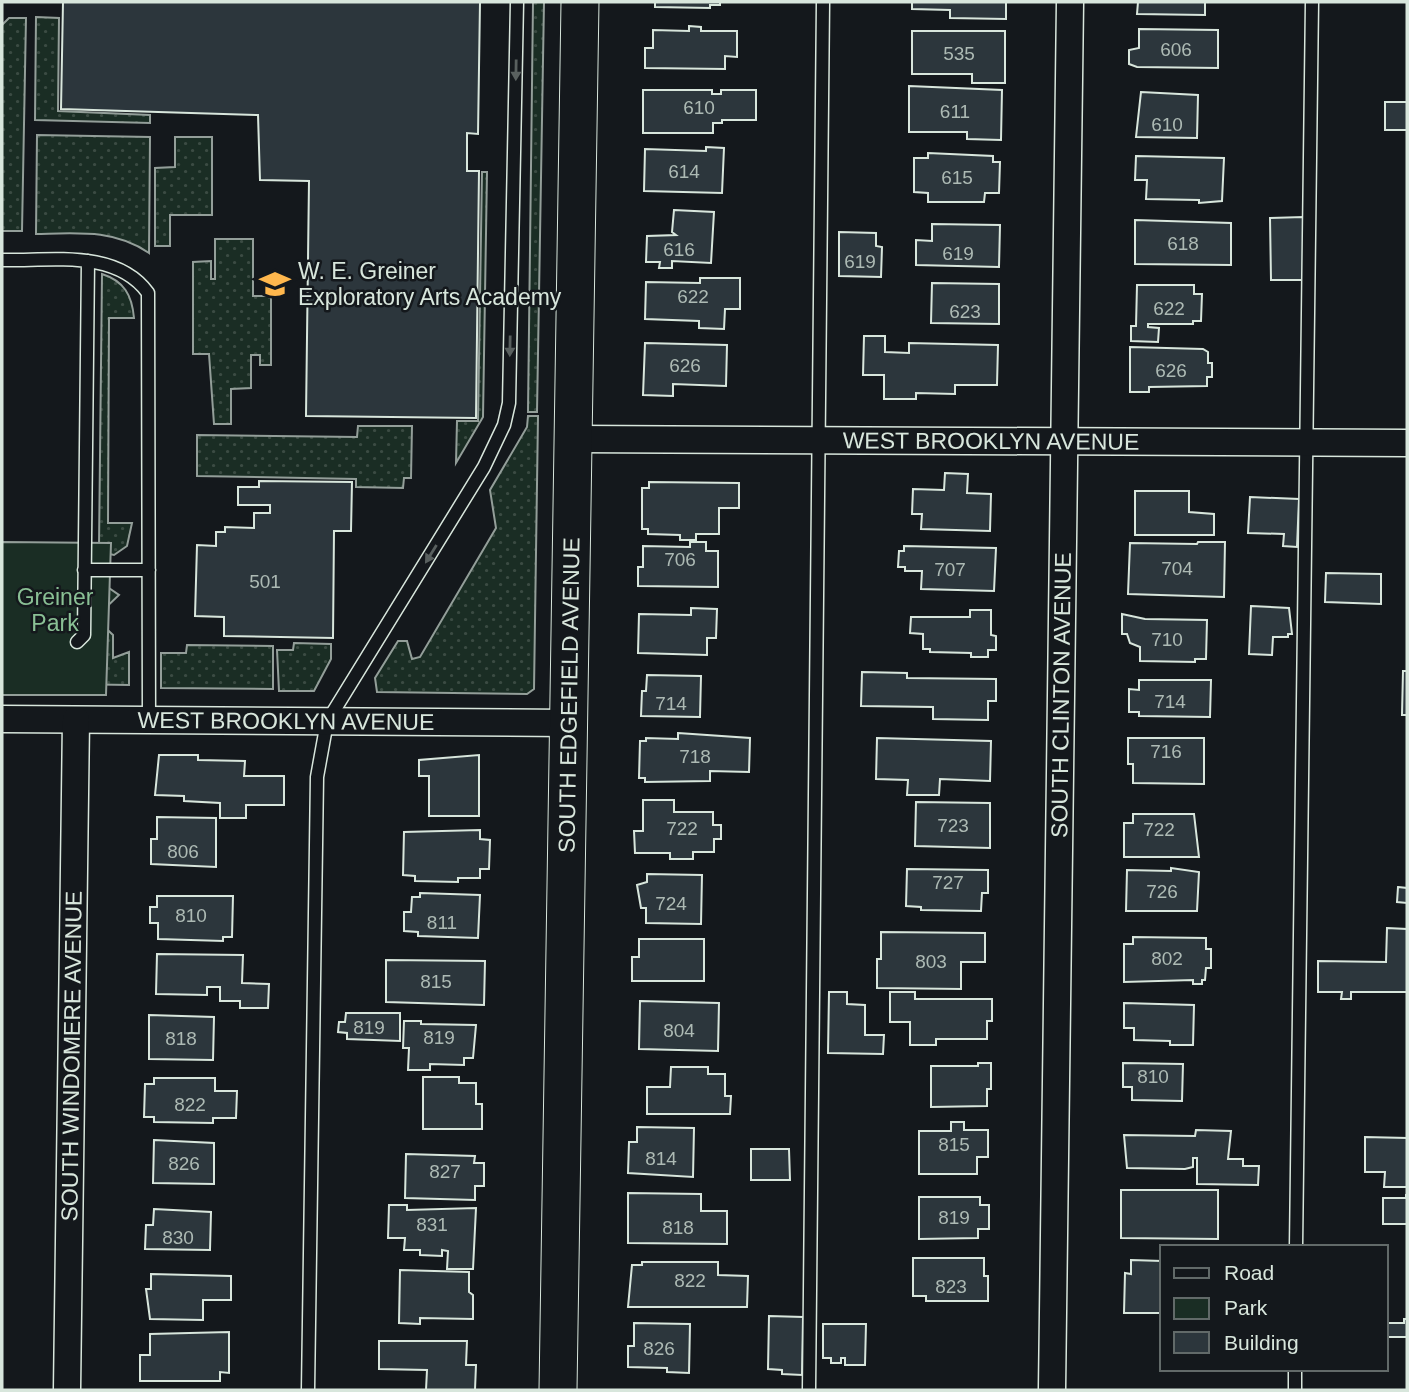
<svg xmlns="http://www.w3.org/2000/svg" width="1409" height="1392" font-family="Helvetica,sans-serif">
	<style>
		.grass { fill: url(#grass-dots); stroke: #939e99; stroke-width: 2 }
		.park { fill: #1a2d24; stroke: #939e99; stroke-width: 2 }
		.building { fill: #2c363c; stroke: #d8e6dc; stroke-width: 2 }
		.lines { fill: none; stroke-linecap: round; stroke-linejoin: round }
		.lane-casing { stroke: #d8e6dc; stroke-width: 15 }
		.street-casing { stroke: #d8e6dc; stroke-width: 29 }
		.secondary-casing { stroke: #d8e6dc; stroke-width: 39 }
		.lane { stroke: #14181c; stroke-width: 12 }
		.street { stroke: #14181c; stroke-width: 26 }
		.secondary { stroke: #14181c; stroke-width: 37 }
		.oneway { fill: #59605f }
		.labels { text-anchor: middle; stroke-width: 5; stroke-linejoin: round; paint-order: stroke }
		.number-label { font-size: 19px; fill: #adbab4 }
		.poi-label { font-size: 23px; fill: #d8e6dc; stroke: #14181c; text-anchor: start }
		.street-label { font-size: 23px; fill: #d8e6dc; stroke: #14181c }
		.park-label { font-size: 23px; fill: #8ac095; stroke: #14181c }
	</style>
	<defs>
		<pattern id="grass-dots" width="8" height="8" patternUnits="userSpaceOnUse" patternTransform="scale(1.75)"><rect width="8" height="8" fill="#1a2d24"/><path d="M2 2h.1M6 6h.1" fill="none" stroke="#3b4b43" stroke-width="1.8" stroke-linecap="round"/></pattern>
	</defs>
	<rect width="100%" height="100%" fill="#14181c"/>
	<path class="grass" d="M533,2H544L537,412H528Z
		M36,17L59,18L58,111L150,115V123L35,120Z
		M9,18H26L22,231H2V25Z
		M37,135L150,137L149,253C114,229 77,233 36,234Z
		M175,137H212V215H170V246H155V168L175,167Z
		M482,172H487L483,417L456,463L457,421H478Z
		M215,239H253V296H271V365H260V355H251V388L231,389V424H214L209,354H193V262L211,261V279H215Z
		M102,274C124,281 132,295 134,318H109L108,523H132L127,546L114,555L105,553L99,547Z
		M528,416H538L534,689L527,694L377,692L375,678L398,641H407L412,659L420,657L496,528L490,490L527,427Z
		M358,426H412L411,478H404L403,488L356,487V479L197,476V435L357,437Z
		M106,586L119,595L95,618L113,635V658L129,652V685L2,683Z
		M294,643L331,644V659L314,691H279L277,650H293Z
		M187,645L273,646V689L161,688V653H186Z"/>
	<path class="park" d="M2,542L111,543L106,695H2Z"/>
	<path class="building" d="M63,2H480L478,134L467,133V171H479L476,418L306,416L309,181L260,180L258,115L61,109Z
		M648,2H720V5H710V8L655,7V2Z
		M912,2H1006V19L950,18V10L912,9Z
		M1138,2H1205V15L1137,14Z
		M689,26L701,27V31H737V57L725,56V69L645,68V48H653V30L689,31Z
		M1139,29L1218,30V68L1137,67L1129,64V50L1139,48Z
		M912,31H1005V83H972V74H912Z
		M909,86L1002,90L1001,140L967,139V132H909Z
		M643,90H712V94H721V90H756V120H722V123H713V133H643Z
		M1141,92L1198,95L1197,138L1136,137Z
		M1385,102H1407V130H1385Z
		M706,147L724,148L722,193L644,191L645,149L706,151Z
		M928,153L993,156V162H1000L999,193H985L984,202H928V193L914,192V158H928Z
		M1136,156L1224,158L1222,201L1199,203V200L1146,199L1147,180H1135Z
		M674,210L714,212L711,263L672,261V268H659L660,262H646L647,236L676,235L672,232Z
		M1303,217L1304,280H1271L1270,218Z
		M1135,220L1231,223V265L1135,264Z
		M932,224L1000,225L999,267L916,265V240L932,241Z
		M839,232L876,233V246L882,247L881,277L839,276Z
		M700,278H740V309H725L724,329L699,328V321L645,319L646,282L700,283Z
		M932,283L999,284V324L931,323Z
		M1137,285H1194V294H1202L1201,321H1193V324H1148V327L1159,328L1158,342L1131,341V326H1136Z
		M864,336H885V352L909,353V343L998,345L997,385H955V394L916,393V399H884V375H863Z
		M645,343L727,345L726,386L673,384V396L643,395Z
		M1130,347L1203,349L1208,352V363H1212V377H1207V386L1149,387V392H1130Z
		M945,473L968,474L967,493L991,494L990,531L921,529L922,514H912L913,489L944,490Z
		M259,481L352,482L351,531H334L333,638L224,636V617L195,616L197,545L216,546V532H225V527L254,528V513H270V505H238V487H259Z
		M649,482L739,483V508H719V534H696V540H680V535L648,534V529H642V488H649Z
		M1135,491H1189V512L1214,514V535H1135Z
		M1250,497L1299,499L1297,547L1283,546L1284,534L1248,533Z
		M690,542H706V551H718V587L638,586V567H643V546L690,547Z
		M1198,542H1225L1224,597L1128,594L1130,543L1197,544Z
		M904,546L996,548L994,591L921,589L922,571H905V567H898L899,551H904Z
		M1326,573L1381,574V604L1325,602Z
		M1251,606L1289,608L1292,634H1288V637H1273L1272,655L1249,654Z
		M691,608L717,609L716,638H707V655L638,653L639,614L691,615Z
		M970,610H991V635L996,636V650H988V657H971V653L930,652V649H923V634L910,633L911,617H970Z
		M1122,614L1145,619L1207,620L1206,659H1195V662L1140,661V647L1130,643L1127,634H1122Z
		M1403,671H1407V715H1402Z
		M862,672L907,673V678L996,679V701H988V720L933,719V707L861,706Z
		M647,675L701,676L700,717L641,716L642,691H646Z
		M1139,680H1211L1210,717L1139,716V712H1129V689L1139,690Z
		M678,733L750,738L749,772L710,771V781L645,782V778H639L640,741H646V738L678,739Z
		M877,738L991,741L990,781L940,779L939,795H907L908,780L876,779Z
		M1128,738H1204V784L1133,783V764H1128Z
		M159,755H198V760L245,761L244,776H284V805H246V818H220V803L184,801V796L155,795Z
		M479,755V816H429V776H419V760Z
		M643,800H674V812H713V825H721V839H714V852H693V859H670V853H635L634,831H643Z
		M916,802L990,803V848L915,846Z
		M1133,814H1194L1199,857H1124V823H1133Z
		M157,817L216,818V867L151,864V839H157Z
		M480,830V839L490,840L489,869H480V878H458V882L415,881V876L403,875L404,832Z
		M1171,868L1199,872L1197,911H1126L1127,870L1171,871Z
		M907,869L988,870V893H982L981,911L921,910V907L906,906Z
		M647,874L702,875L701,924L646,923V908H641L637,885L647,882Z
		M1398,887L1407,888V903L1397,902Z
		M420,893L480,895L478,938L418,936V932L404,931V912H411L412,897H420Z
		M157,896H233L232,937H223V941L158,939V923H150V907H157Z
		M1387,928L1407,929V992H1351V999H1341L1342,992H1318V961L1386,962Z
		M881,932L985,933V962H961V989L877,988V959H881Z
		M1133,937L1206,938V949H1211V968H1206L1205,980H1202V984H1193V980L1124,982V944H1133Z
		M639,939H704V981H632V957H639Z
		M157,954L243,955L242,983L269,984L268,1008H240V1001H220V987H207V995L156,994Z
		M386,960L485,961L484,1005L386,1002Z
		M829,992H847V1004L865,1005V1035H884L883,1054L828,1053Z
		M890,992H915V999H992V1021H987V1039H936V1045H910V1022H890Z
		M640,1001L719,1003L718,1051L639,1049Z
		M1124,1003L1194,1005L1193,1045H1170V1041L1134,1040V1028H1124Z
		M346,1013H400V1041L347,1039V1033L338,1032L339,1022H345Z
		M149,1015L214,1017L213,1060L149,1059Z
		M404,1021H421V1024L476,1025L473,1058H464V1065L430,1064V1070H408L409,1048H403Z
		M978,1063H991V1089H987V1106L931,1107V1066H978Z
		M1123,1063L1183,1064L1182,1101L1132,1100V1087H1123Z
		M671,1067H708V1074H725V1096H731L730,1114H647V1087H670Z
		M423,1077H459V1083H476V1104H482V1129H423Z
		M154,1078H215V1091H237L236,1118H213V1123L154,1122V1117H144L145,1084H154Z
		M951,1122H964V1130H988V1157H977V1174H919V1131H951Z
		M637,1127L694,1128L693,1177L628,1173L629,1142H637Z
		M1196,1130L1231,1131L1228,1159H1243V1166H1259L1258,1185L1197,1184V1158H1193V1167L1185,1169L1127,1168L1124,1135L1195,1136Z
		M1365,1137L1407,1138V1187H1384L1385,1172H1365Z
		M154,1140L214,1143V1184L153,1183Z
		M751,1149H789L790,1180H751Z
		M406,1154L475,1156L474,1163H484V1186H475V1200L405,1198Z
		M1121,1190H1218V1239L1121,1238Z
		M628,1193L701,1194V1211H727V1244L628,1243Z
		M1406,1195H1407V1238V1224H1383V1198H1406Z
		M919,1197H980V1205H989V1229H978V1238L919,1239Z
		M389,1205H407V1210L476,1208L473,1269H447L448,1251L442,1250V1256L420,1255V1250H404L405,1238H388Z
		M154,1209L211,1212L210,1250L145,1249L146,1225H153Z
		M913,1258H984V1276H988V1301H926V1296H913Z
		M1131,1260L1162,1261V1313H1124L1125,1273L1131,1274Z
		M642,1262H718V1275L748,1276L747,1307H628L632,1265H642Z
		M400,1270L469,1272V1292L473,1295V1319L420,1318V1324L399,1323Z
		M151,1274L231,1276V1300H203V1320L150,1319L146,1289H151Z
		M769,1316L803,1317L802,1375L782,1374V1370L768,1369Z
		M1404,1319H1407V1337H1386V1323H1404Z
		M634,1323L690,1324L689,1373L667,1372V1368L628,1367V1346H634Z
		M823,1324H866L865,1365H845V1358H841V1363H831V1358H823Z
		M229,1332V1373L220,1372V1381H140V1355H150V1334Z
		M379,1341H467L466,1365H476L475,1390H426L427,1370L379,1369Z"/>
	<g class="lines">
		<g class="lane-casing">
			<path id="lane" d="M2,260C51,261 116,249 148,293L149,722
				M84,570H149
				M77,642L84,635L88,261
				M1296,1247L1312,2
				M308,1390L317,777L327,722L484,467L504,425L509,403L517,2
				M809,1390L823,2
				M1295,1390V1369"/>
		</g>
		<g class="street-casing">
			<g id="street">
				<path id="s1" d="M575,439L1407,443"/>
				<path id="s2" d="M2,719L568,723"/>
				<path id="s3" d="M67,1390L76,720"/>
				<path id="s4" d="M1052,1390L1070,2"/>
			</g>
		</g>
		<g class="secondary-casing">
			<g id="secondary">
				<path id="s5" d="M558,1390L580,2"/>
			</g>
		</g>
		<use href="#lane" class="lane"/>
		<use href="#street" class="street"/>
		<use href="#secondary" class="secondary"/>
	</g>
	<defs><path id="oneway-solid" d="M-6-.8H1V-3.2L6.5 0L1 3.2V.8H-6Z" transform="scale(1.75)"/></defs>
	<g class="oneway">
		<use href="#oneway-solid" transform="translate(516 70) rotate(91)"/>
		<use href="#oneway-solid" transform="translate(510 346) rotate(91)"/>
		<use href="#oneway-solid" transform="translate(431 554) rotate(122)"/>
	</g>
	<defs>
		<g id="school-bare" transform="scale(2.415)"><path d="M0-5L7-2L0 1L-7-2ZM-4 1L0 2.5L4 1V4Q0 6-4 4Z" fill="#ffb74d" stroke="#14181c" stroke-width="2.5" paint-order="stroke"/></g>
	</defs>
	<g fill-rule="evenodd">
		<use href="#school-bare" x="275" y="284"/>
	</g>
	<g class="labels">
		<g class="number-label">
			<text x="1176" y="56">606</text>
			<text x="959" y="60">535</text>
			<text x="699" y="114">610</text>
			<text x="955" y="118">611</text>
			<text x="1167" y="131">610</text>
			<text x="684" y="178">614</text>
			<text x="957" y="184">615</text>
			<text x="1183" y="250">618</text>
			<text x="679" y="256">616</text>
			<text x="958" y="260">619</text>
			<text x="860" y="268">619</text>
			<text x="693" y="303">622</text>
			<text x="1169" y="315">622</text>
			<text x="965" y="318">623</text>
			<text x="685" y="372">626</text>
			<text x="1171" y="377">626</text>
			<text x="680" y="566">706</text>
			<text x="1177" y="575">704</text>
			<text x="950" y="576">707</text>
			<text x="265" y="588">501</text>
			<text x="1167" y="646">710</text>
			<text x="1170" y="708">714</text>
			<text x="671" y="710">714</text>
			<text x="1166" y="758">716</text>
			<text x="695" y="763">718</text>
			<text x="953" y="832">723</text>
			<text x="682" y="835">722</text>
			<text x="1159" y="836">722</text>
			<text x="183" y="858">806</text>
			<text x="948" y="889">727</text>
			<text x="1162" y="898">726</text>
			<text x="671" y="910">724</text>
			<text x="191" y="922">810</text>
			<text x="442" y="929">811</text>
			<text x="1167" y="965">802</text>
			<text x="931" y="968">803</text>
			<text x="436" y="988">815</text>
			<text x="369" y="1034">819</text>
			<text x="679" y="1037">804</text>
			<text x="439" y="1044">819</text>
			<text x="181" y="1045">818</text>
			<text x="1153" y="1083">810</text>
			<text x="190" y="1111">822</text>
			<text x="954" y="1151">815</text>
			<text x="661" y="1165">814</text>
			<text x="184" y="1170">826</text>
			<text x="445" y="1178">827</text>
			<text x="954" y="1224">819</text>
			<text x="432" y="1231">831</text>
			<text x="678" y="1234">818</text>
			<text x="178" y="1244">830</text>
			<text x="690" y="1287">822</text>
			<text x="951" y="1293">823</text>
			<text x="659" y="1355">826</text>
		</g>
		<g class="poi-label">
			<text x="298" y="279">W. E. Greiner<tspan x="298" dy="26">Exploratory Arts Academy</tspan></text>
		</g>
		<g class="street-label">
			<text dy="8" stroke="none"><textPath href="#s1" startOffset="416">WEST BROOKLYN AVENUE</textPath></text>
			<text dy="8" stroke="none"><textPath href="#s5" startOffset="695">SOUTH EDGEFIELD AVENUE</textPath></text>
			<text dy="8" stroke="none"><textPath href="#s4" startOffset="695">SOUTH CLINTON AVENUE</textPath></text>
			<text dy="8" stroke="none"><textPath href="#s2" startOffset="284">WEST BROOKLYN AVENUE</textPath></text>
			<text dy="8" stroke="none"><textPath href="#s3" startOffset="334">SOUTH WINDOMERE AVENUE</textPath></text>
		</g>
		<g class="park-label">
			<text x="55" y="605">Greiner<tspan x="55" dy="26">Park</tspan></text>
		</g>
	</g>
	<rect width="1409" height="1392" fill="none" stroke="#d8e6dc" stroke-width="7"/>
	<rect x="1160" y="1245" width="228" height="126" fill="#14181c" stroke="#626a69" stroke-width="2"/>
	<rect x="1174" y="1268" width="35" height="10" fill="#14181c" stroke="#626a69" stroke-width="2"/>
	<text x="1224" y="1280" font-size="21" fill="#d8e6dc">Road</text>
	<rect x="1174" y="1298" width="35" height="21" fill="#1a2d24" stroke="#626a69" stroke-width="2"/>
	<text x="1224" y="1315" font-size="21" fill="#d8e6dc">Park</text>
	<rect x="1174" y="1332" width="35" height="21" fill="#2c363c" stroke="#626a69" stroke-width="2"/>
	<text x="1224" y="1350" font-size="21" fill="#d8e6dc">Building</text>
</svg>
